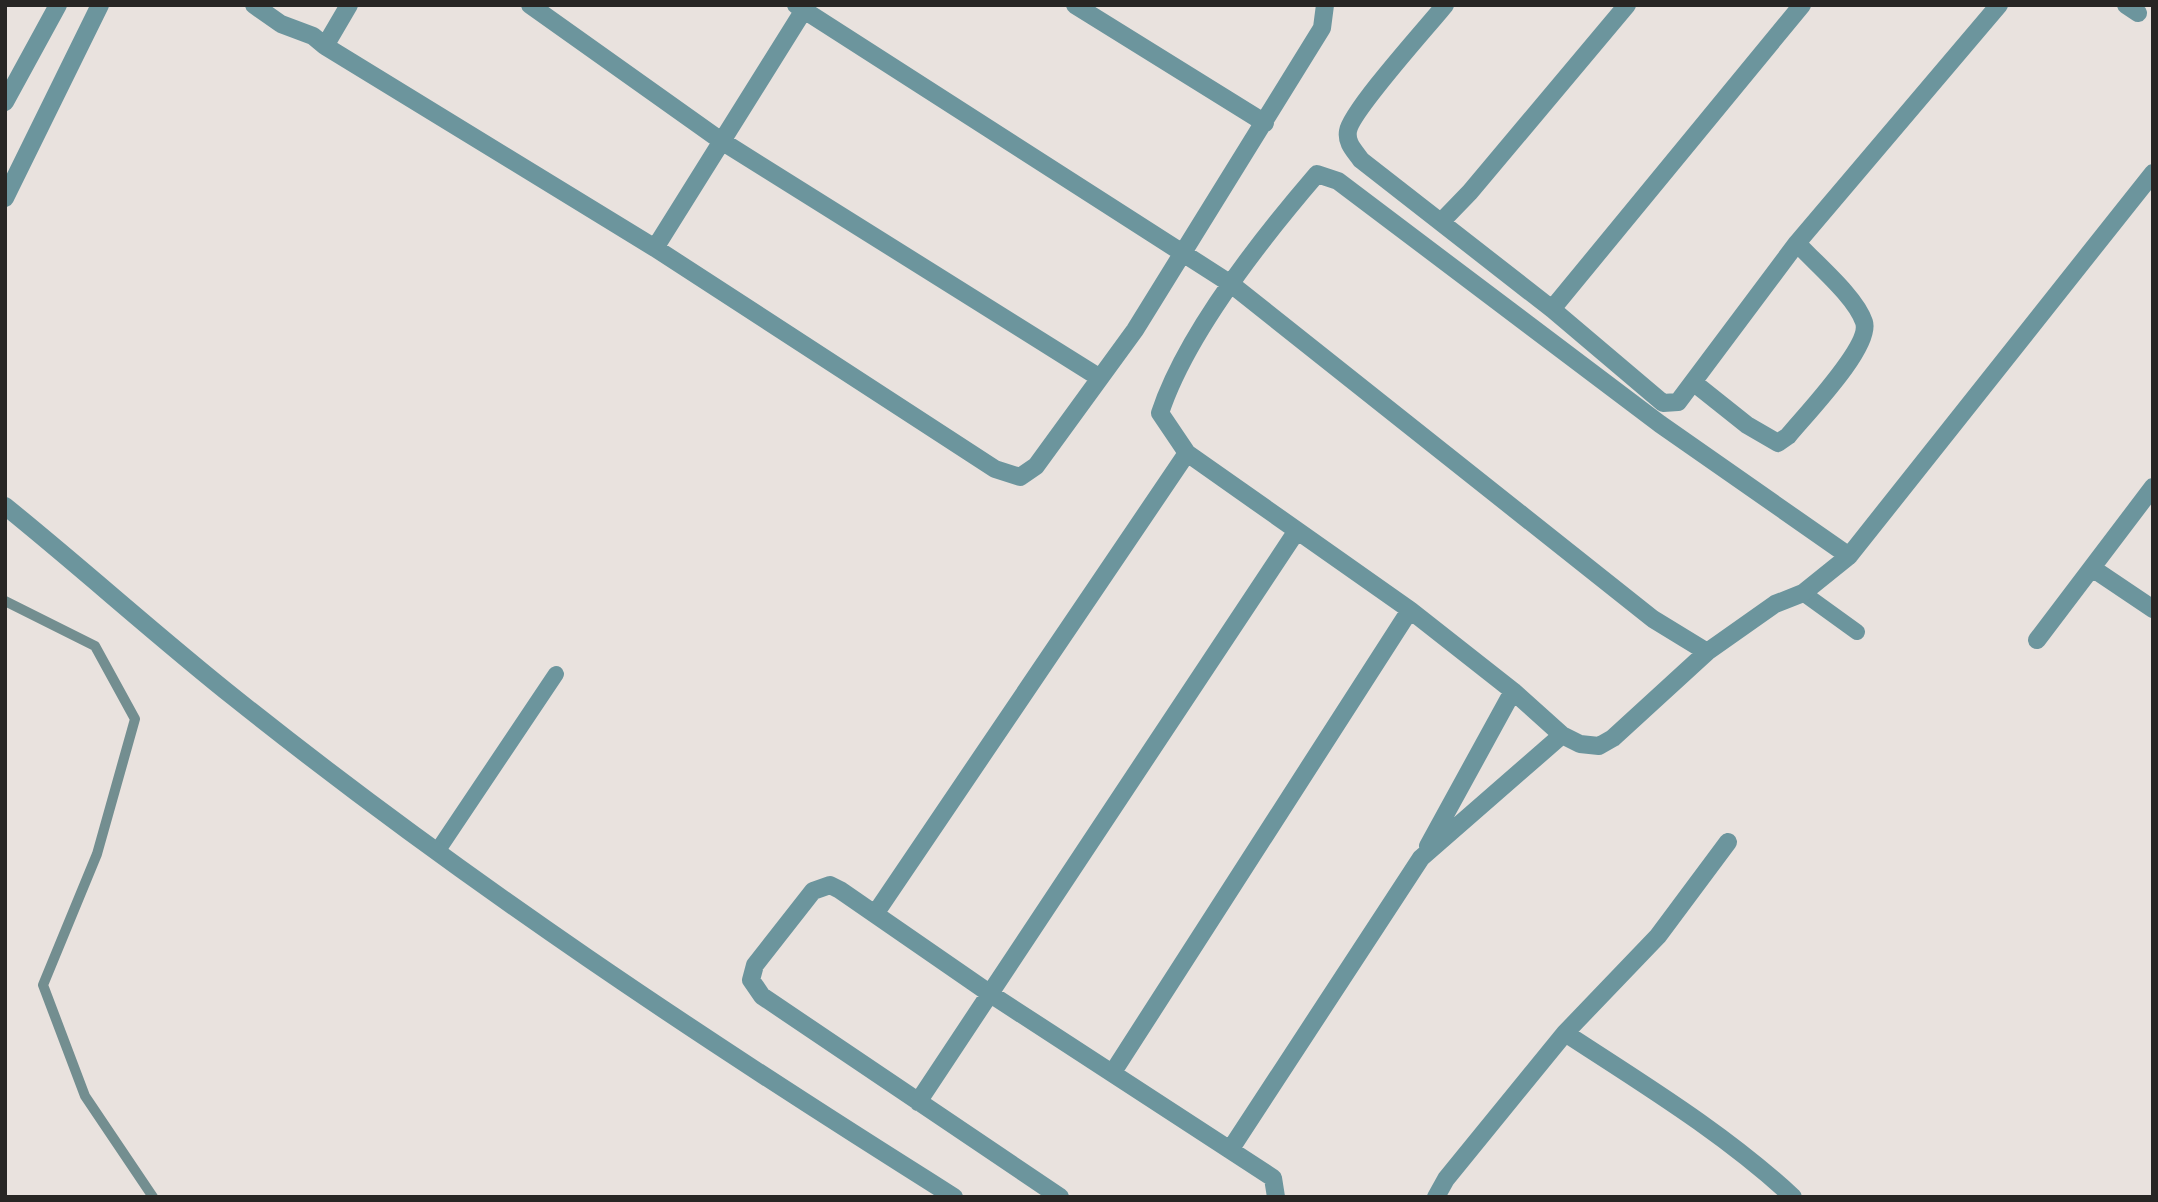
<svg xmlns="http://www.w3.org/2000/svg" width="2158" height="1202" font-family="Karla,sans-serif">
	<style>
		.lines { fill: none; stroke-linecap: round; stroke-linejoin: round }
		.stream { stroke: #738e90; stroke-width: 10 }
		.service { stroke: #6c959d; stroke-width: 16 }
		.minor { stroke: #6c959d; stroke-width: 18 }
	</style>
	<rect width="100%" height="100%" fill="#e9e2de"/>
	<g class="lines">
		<path class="stream" d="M5,601L95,646L135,719L97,854L43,985L85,1096L153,1197"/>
		<path class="service" d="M1803,593L1857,632
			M438,850L556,674"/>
		<path class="minor" d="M254,5L281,24L313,36L325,46
			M349,5L325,46L655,248L995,469L1020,477L1036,466L1135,330L1322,28L1325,5
			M530,5L720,140L1100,378
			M796,5L1231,284L1653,619L1707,652L1775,604L1803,593L1849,556L2153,173
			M1075,5L1265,123
			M1445,5C1428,26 1351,111 1348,131C1346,143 1354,150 1361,160L1552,309L1663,403L1678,402L1797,243L1999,5
			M2126,5L2138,13
			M5,102L58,5
			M5,198L100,5
			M1441,222L1470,192L1627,5
			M655,248L807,5
			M1552,309L1802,5
			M1693,382L1747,425L1778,443L1788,436C1805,415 1872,346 1864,322C1855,296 1816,264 1797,243
			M5,506C83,569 158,637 236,699C464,881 707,1042 954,1197
			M2092,568L2153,609
			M2037,640L2153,487
			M1707,652L1613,738L1599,746L1580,744L1562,735L1513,691L1410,610L1187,453L1160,413C1186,334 1262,238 1317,174L1338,181L1660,424L1849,556
			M1428,846L1513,691
			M875,914L1187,453
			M1565,1033C1643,1084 1724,1133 1793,1197
			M1113,1072L1410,610
			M918,1102L1296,532
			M1230,1150L1421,858L1562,735
			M1060,1197L762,996L751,980L755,965L813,891L830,885L840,890L992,995L1273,1178L1276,1197
			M1436,1197L1446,1179L1565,1033L1658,936L1728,842"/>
	</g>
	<rect width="2158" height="1202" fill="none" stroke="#282624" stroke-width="14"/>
</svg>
